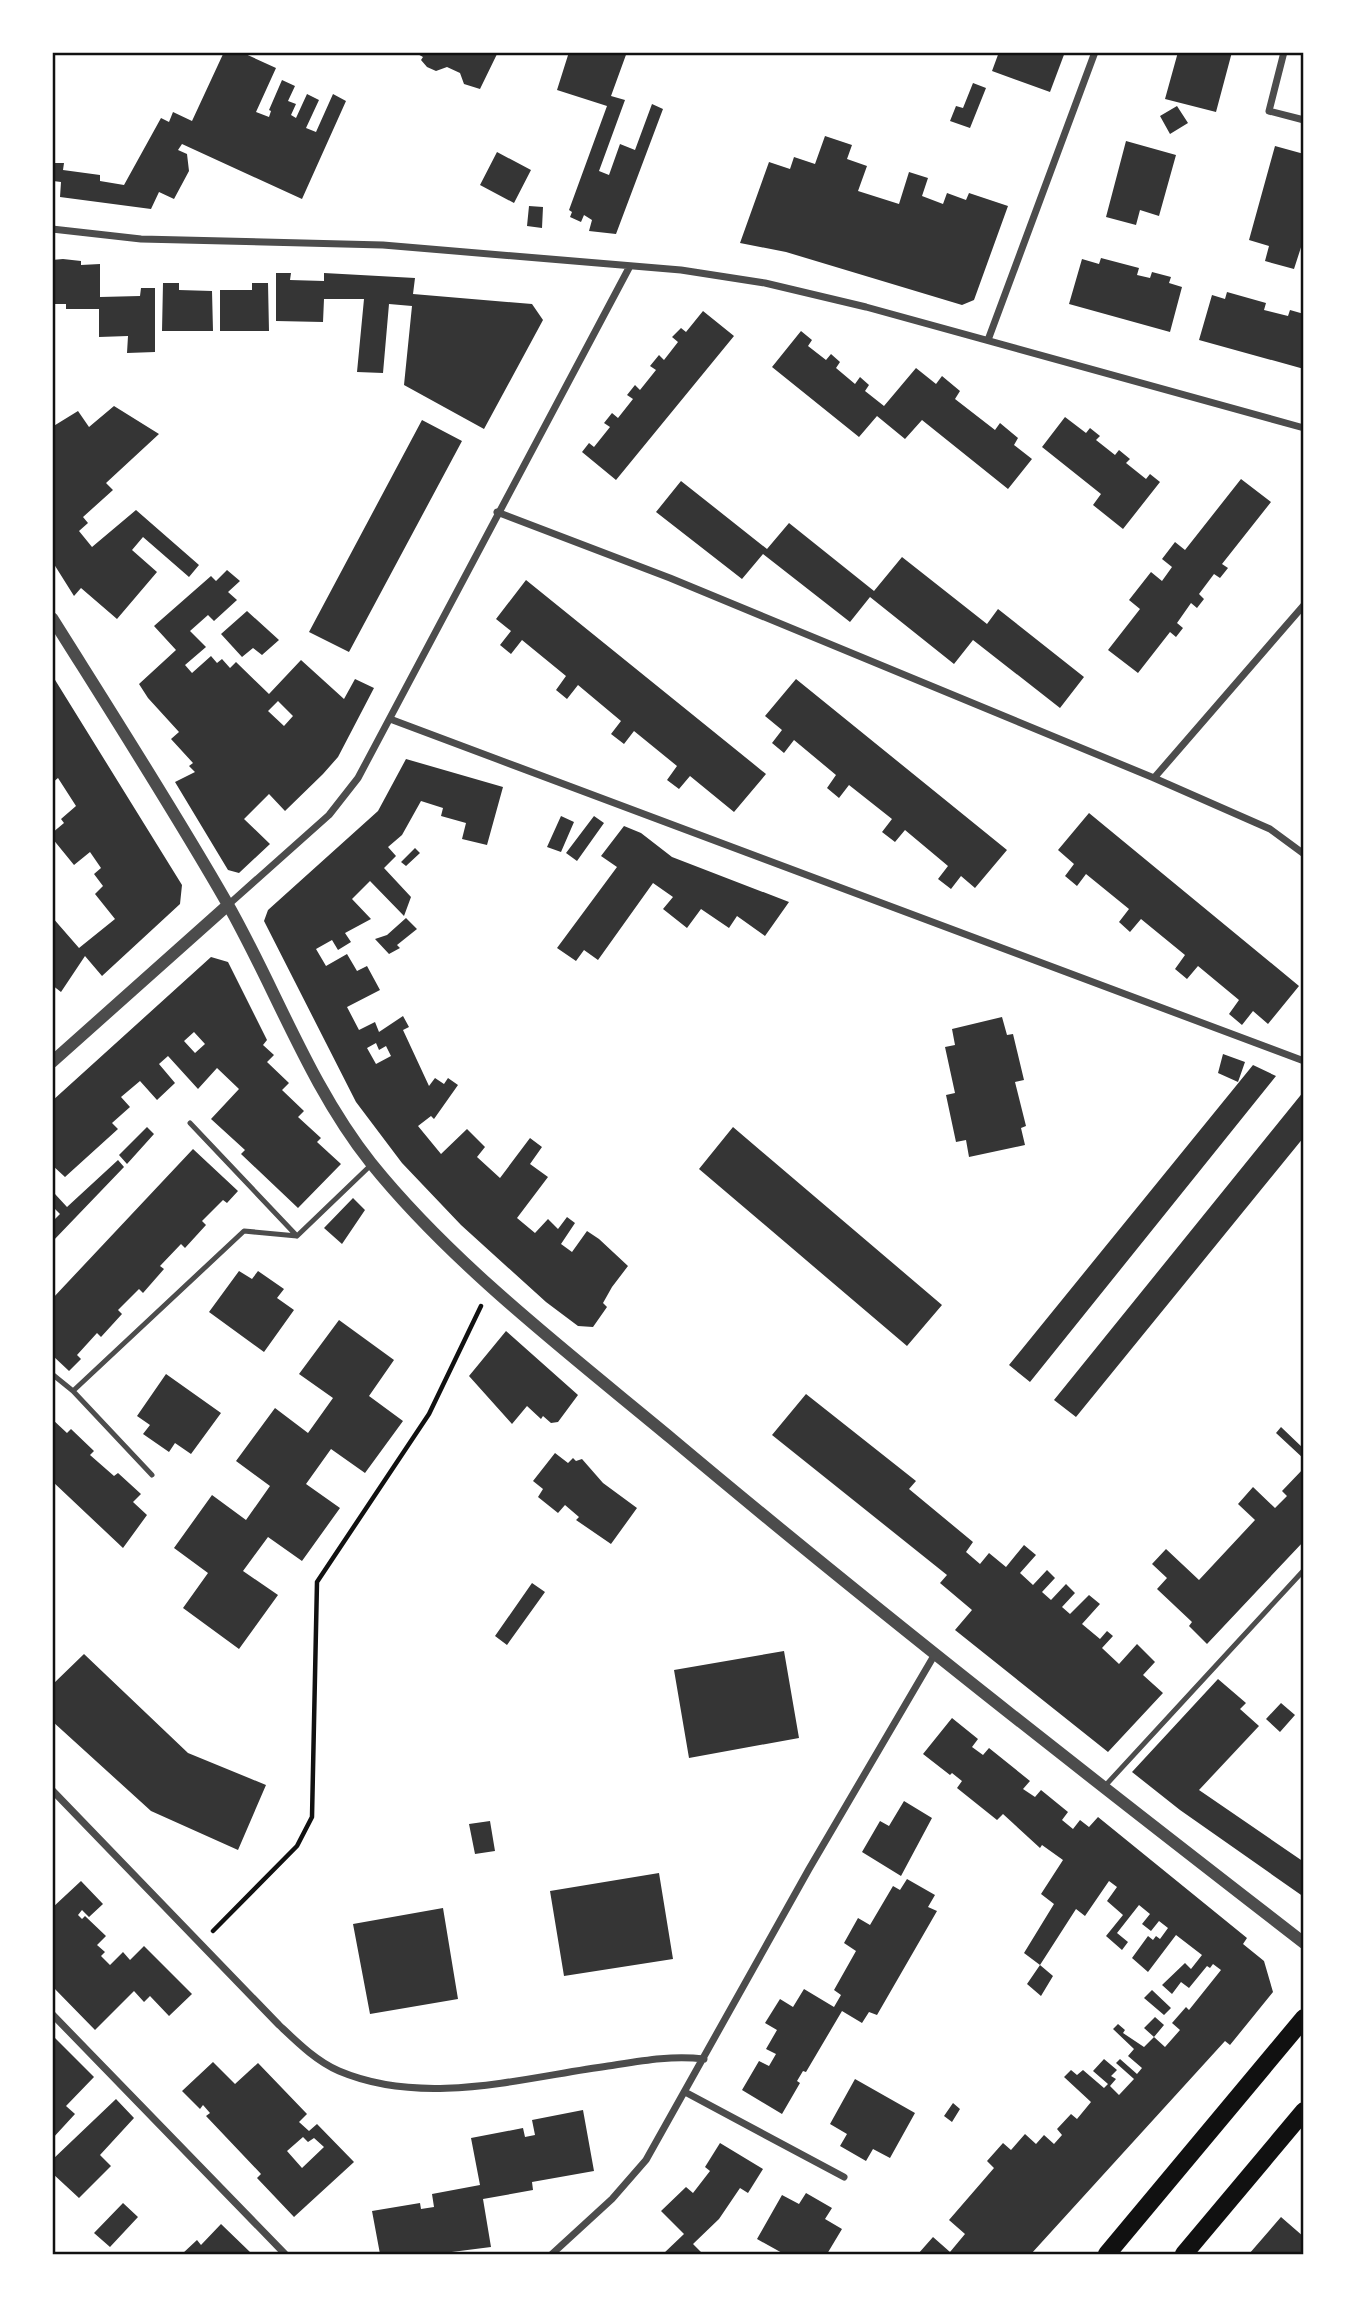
<svg xmlns="http://www.w3.org/2000/svg" width="1356" height="2307" font-family="'Nunito Sans',sans-serif">
	<style>
		.building { fill: #353535; fill-rule: evenodd }
		.lines { fill: none; stroke-linecap: round; stroke-linejoin: round }
		.path { stroke: #111; stroke-width: 4.5 }
		.service { stroke: #4c4c4c; stroke-width: 5 }
		.minor { stroke: #4c4c4c; stroke-width: 7 }
		.tertiary { stroke: #4c4c4c; stroke-width: 12 }
		.primary { stroke: #111; stroke-width: 18 }
		.neatline { fill: none; stroke: #111; stroke-width: 2.5 }
	</style>
	<rect width="100%" height="100%" fill="#fff"/>
	<path class="building" d="M224,52H241L276,68L256,112L269,117L271,111L269,110L282,80L295,86L288,101L296,104L291,115L296,118L307,94L319,100L306,128L316,132L333,94L346,101L302,199L182,144L178,150L187,154L189,171L174,199L159,192L151,209L60,197L61,182L53,181L55,163H64L63,170L100,175V181L124,185L161,118L169,122L173,112L192,121Z
		M414,52H498L480,89L464,84L460,73L447,67L436,71L427,67L421,60L423,57Z
		M569,52H627L611,96L625,100L599,171L609,175L620,144L635,150L652,104L663,109L616,234L589,231L592,220L584,215L581,222L570,217L572,212L569,210L607,106L557,90Z
		M999,52H1065L1050,92L992,71Z
		M1178,52H1232L1216,112L1165,99Z
		M973,83L986,88L970,128L950,121L956,106L963,108Z
		M1177,106L1188,123L1170,134L1160,116Z
		M825,136L852,145L847,159L867,166L858,191L899,204L909,172L928,178L922,196L943,204L947,193L966,200L969,193L1008,206L974,300L962,305L786,252L740,243L769,162L790,169L794,157L815,164Z
		M1126,141L1176,155L1159,216L1140,210L1136,225L1106,217Z
		M1275,146L1304,154V238L1294,269L1265,261L1269,246L1249,240Z
		M497,152L531,170L514,203L480,185Z
		M529,206L543,207L542,228L527,226Z
		M1101,258L1139,268L1137,275L1150,278L1152,272L1171,277L1169,283L1182,287L1170,332L1069,304L1082,259L1099,264Z
		M63,259L81,261V265L100,264V297L140,296L141,288H155V352L127,353L128,336L99,337V309H66V304H52V260Z
		M276,273H291L290,280L324,281V273L415,278L413,294L532,304L543,320L484,429L404,385L412,306L389,304L383,373L357,372L364,299H324L323,322L276,321Z
		M163,283H179V290L212,291L213,331H162Z
		M252,283H268L269,331H220V290H252Z
		M1227,292L1266,303L1264,310L1288,316L1290,310L1304,314V369L1199,340L1212,295L1225,299Z
		M703,311L734,336L616,480L582,452L589,443L594,447L610,427L604,423L612,413L618,418L633,399L627,395L635,385L640,390L656,370L650,366L659,355L664,360L678,342L672,337L681,328L686,332Z
		M801,331L812,340L808,346L826,360L831,354L840,362L836,368L855,384L860,377L869,385L865,391L884,406L916,368L936,384L942,376L960,391L955,399L995,430L1000,423L1018,438L1014,445L1032,459L1008,489L922,420L905,439L877,416L859,437L772,367Z
		M114,406L159,434L106,483L113,490L83,517L88,523L79,531L92,547L136,510L199,565L189,577L143,537L132,550L157,572L117,619L81,588L74,596L52,561V427L78,411L89,427Z
		M1065,417L1086,433L1090,428L1100,436L1096,440L1115,455L1119,450L1130,459L1126,463L1146,479L1150,474L1160,482L1123,529L1093,505L1101,494L1042,447Z
		M422,420L462,441L349,652L309,632Z
		M1241,479L1271,502L1222,564L1228,568L1220,578L1214,574L1199,594L1204,599L1197,608L1191,603L1177,623L1183,628L1176,637L1170,632L1138,673L1108,650L1140,609L1129,600L1151,572L1162,581L1172,567L1162,559L1175,542L1185,550Z
		M681,481L767,549L789,523L874,591L902,557L987,624L998,609L1084,677L1060,708L973,640L954,664L870,597L850,622L763,554L742,579L656,512Z
		M227,570L240,581L228,592L237,600L214,621L208,615L190,631L206,647L185,665L192,673L211,656L217,663L222,659L230,668L236,662L269,694L301,660L344,699L355,679L374,688L338,757L323,774L285,811L269,794L244,819L270,844L239,873L228,870L175,782L195,772L189,766L193,763L171,739L179,732L148,698L139,684L176,650L154,626L211,576L216,581ZM278,701L293,716L284,726L268,711Z
		M526,580L766,774L734,812L690,776L679,789L667,780L677,766L634,731L624,744L611,734L621,721L578,685L567,699L556,690L566,676L522,640L511,654L500,645L511,631L496,619Z
		M247,611L279,640L262,655L253,648L242,657L221,634Z
		M52,675L182,885L180,904L102,976L85,956L61,992L52,985V917L79,948L115,919L95,894L103,886L94,874L101,868L90,852L74,865L52,838V833L64,823L61,819L76,806L58,778L52,783Z
		M796,679L1007,850L975,888L961,876L951,889L938,879L948,866L905,830L895,842L882,832L892,819L849,785L839,798L827,788L836,775L794,740L784,753L772,743L782,730L765,716Z
		M406,759L503,787L487,845L462,839L466,823L441,816L443,808L421,801L402,835L388,847L396,856L384,868L411,897L404,916L370,881L352,899L371,919L345,933L351,942L338,950L332,940L316,949L326,966L347,954L357,971L367,966L380,990L347,1007L359,1030L375,1022L379,1032L403,1016L409,1027L403,1030L429,1086L435,1078L444,1084L448,1078L458,1085L434,1119L431,1116L418,1126L441,1154L467,1129L485,1147L477,1157L500,1178L530,1138L542,1147L530,1164L548,1177L517,1218L535,1233L548,1219L558,1229L567,1217L575,1223L561,1244L572,1252L587,1231L599,1239L628,1266L612,1287L603,1303L607,1307L593,1327L578,1326L546,1302L461,1225L402,1163L356,1102L264,921L268,910L378,811ZM376,1043L379,1050L386,1046L391,1056L376,1064L367,1048Z
		M1089,813L1299,986L1268,1024L1253,1011L1242,1025L1229,1014L1239,1000L1198,966L1187,979L1175,969L1185,955L1141,919L1130,932L1119,922L1129,909L1086,874L1077,886L1065,876L1074,864L1058,850Z
		M561,816L574,822L561,852L547,847Z
		M594,816L604,823L577,861L566,853Z
		M624,826L641,833L672,857L789,902L765,936L737,916L729,928L701,909L687,928L663,909L673,897L653,883L598,960L584,950L576,961L557,948L617,867L601,856Z
		M415,848L420,853L406,866L401,862Z
		M406,918L417,929L397,945L400,948L389,954L375,939L387,935Z
		M211,957L228,962L267,1040L263,1045L274,1055L267,1062L289,1083L282,1090L304,1111L298,1117L321,1138L317,1142L341,1164L298,1208L241,1154L245,1150L211,1119L239,1089L217,1068L198,1089L168,1056L159,1064L175,1083L157,1100L140,1081L121,1097L130,1107L112,1123L118,1129L65,1177L52,1165V1101ZM194,1032L205,1044L195,1053L184,1041Z
		M1002,1017L1007,1035L1013,1034L1024,1080L1015,1082L1026,1126L1021,1128L1025,1145L969,1157L966,1140L956,1142L946,1095L955,1093L945,1047L955,1045L952,1029Z
		M1223,1054L1245,1062L1238,1082L1218,1073Z
		M1253,1065L1276,1076L1030,1382L1009,1365Z
		M1304,1091V1137L1076,1417L1054,1400Z
		M147,1127L154,1134L127,1164L119,1155Z
		M733,1127L942,1305L907,1346L699,1169Z
		M193,1149L238,1191L227,1203L223,1200L202,1221L206,1225L185,1248L181,1244L160,1266L164,1269L143,1293L139,1289L118,1310L122,1314L101,1337L97,1333L77,1355L81,1359L69,1371L52,1355V1299Z
		M118,1160L124,1167L52,1242V1222L60,1214L52,1206L55,1194L67,1207Z
		M353,1198L365,1210L342,1244L324,1228Z
		M239,1271L252,1279L258,1271L284,1289L277,1298L294,1310L264,1352L209,1312Z
		M339,1320L394,1360L369,1396L403,1421L365,1473L331,1449L306,1484L340,1508L302,1561L268,1537L243,1571L278,1595L239,1649L183,1608L208,1573L174,1548L212,1495L246,1520L270,1486L236,1461L275,1408L308,1433L333,1398L299,1374Z
		M506,1331L578,1395L558,1422L551,1423L543,1416L541,1419L527,1406L512,1424L469,1376Z
		M166,1374L221,1413L191,1454L175,1443L169,1452L143,1434L150,1425L137,1416Z
		M806,1394L916,1481L909,1489L973,1542L966,1552L980,1564L989,1553L1006,1567L1024,1545L1036,1555L1020,1573L1033,1585L1047,1570L1055,1578L1042,1592L1051,1600L1066,1584L1075,1593L1062,1607L1070,1614L1089,1595L1100,1604L1082,1624L1100,1639L1107,1631L1113,1636L1102,1648L1119,1664L1137,1644L1155,1662L1143,1675L1163,1693L1108,1752L955,1630L972,1610L940,1583L947,1575L772,1435Z
		M52,1419L67,1433L71,1429L94,1451L90,1455L114,1476L118,1473L141,1494L133,1502L147,1515L123,1548L52,1481Z
		M1281,1427L1304,1449V1459L1276,1433Z
		M555,1453L568,1463L573,1458L576,1461L582,1459L603,1483L637,1508L611,1544L576,1520L579,1517L565,1505L558,1513L538,1497L543,1489L533,1481Z
		M1304,1468V1541L1207,1644L1189,1626L1192,1622L1157,1589L1167,1578L1152,1564L1166,1549L1199,1580L1255,1520L1238,1504L1253,1487L1275,1508L1287,1496L1282,1491Z
		M532,1583L545,1592L507,1645L495,1636Z
		M784,1651L799,1738L689,1758L674,1670Z
		M84,1654L188,1753L266,1785L238,1850L151,1811L52,1721V1685Z
		M1218,1679L1246,1703L1240,1709L1259,1726L1199,1790L1304,1862V1897L1180,1810L1132,1772Z
		M1281,1703L1295,1715L1280,1732L1266,1719Z
		M952,1718L978,1739L972,1747L983,1755L989,1748L1030,1781L1023,1789L1035,1797L1041,1790L1068,1812L1062,1820L1073,1829L1080,1820L1089,1827L1098,1817L1247,1938L1243,1944L1264,1961L1273,1992L1230,2045L1225,2041L1031,2254H918L933,2237L950,2252L965,2234L949,2220L994,2168L987,2161L1003,2143L1011,2150L1025,2134L1036,2144L1044,2135L1054,2144L1062,2135L1057,2129L1071,2114L1077,2119L1091,2102L1064,2077L1071,2070L1077,2075L1083,2070L1104,2088L1108,2084L1093,2071L1104,2059L1117,2070L1111,2076L1116,2079L1110,2086L1119,2095L1134,2079L1116,2063L1120,2059L1137,2074L1142,2068L1128,2056L1134,2049L1113,2029L1118,2024L1125,2030L1123,2033L1144,2047L1154,2037L1165,2047L1180,2030L1172,2023L1186,2007L1189,2010L1221,1970L1213,1964L1210,1968L1207,1966L1189,1988L1181,1982L1172,1994L1162,1985L1185,1963L1191,1969L1202,1955L1176,1935L1148,1972L1132,1958L1148,1936L1153,1940L1156,1936L1160,1939L1168,1928L1159,1921L1151,1931L1142,1924L1150,1914L1139,1905L1117,1933L1128,1942L1122,1950L1106,1936L1123,1915L1107,1901L1117,1887L1109,1881L1085,1916L1076,1909L1040,1965L1024,1953L1054,1904L1041,1894L1063,1860L1042,1845L1040,1848L1003,1814L997,1820L957,1788L962,1781L952,1773L950,1775L923,1754Z
		M904,1801L932,1818L901,1876L862,1852L880,1821L889,1826Z
		M490,1821L495,1851L475,1854L469,1824Z
		M659,1873L673,1959L564,1976L550,1891Z
		M907,1879L935,1895L928,1907L937,1911L877,2015L869,2012L862,2023L842,2011L806,2072L803,2071L797,2081L800,2083L782,2114L742,2090L759,2061L769,2066L776,2054L766,2049L777,2030L765,2023L780,1999L793,2007L804,1989L834,2007L841,1995L834,1990L856,1951L844,1943L858,1918L870,1925L893,1886L900,1890Z
		M81,1881L103,1904L89,1917L82,1910L78,1915L82,1919L85,1916L106,1936L97,1945L105,1952L101,1956L110,1965L123,1952L130,1960L144,1946L192,1994L169,2016L150,1996L144,2002L134,1991L95,2030L52,1986V1908Z
		M443,1908L458,1999L370,2014L353,1924Z
		M1040,1965L1053,1976L1041,1996L1027,1984Z
		M1152,1990L1171,2008L1164,2015L1144,1998Z
		M1155,2017L1164,2025L1154,2037L1144,2028Z
		M52,2035L94,2077L66,2106L75,2114L52,2139Z
		M213,2062L235,2084L258,2063L307,2114L299,2122L309,2131L317,2124L354,2162L294,2217L257,2178L261,2174L206,2116L210,2113L203,2105L200,2109L182,2091ZM303,2137L308,2142L314,2138L324,2147L302,2168L287,2151Z
		M855,2079L915,2113L890,2158L873,2149L866,2161L840,2146L847,2134L830,2124Z
		M116,2099L134,2118L100,2155L111,2166L79,2198L52,2173V2160Z
		M953,2103L960,2109L952,2122L944,2116Z
		M583,2110L594,2171L532,2182L533,2190L483,2199L491,2247L436,2254H380L372,2211L420,2203L421,2209L434,2207L432,2194L480,2185L471,2138L523,2128L525,2137L535,2135L532,2120Z
		M720,2143L763,2169L748,2193L740,2188L719,2219L693,2244L703,2254H663L684,2234L661,2211L686,2187L693,2193L710,2171L705,2167Z
		M806,2193L832,2208L825,2219L842,2229L827,2254H784L757,2239L782,2195L799,2204Z
		M123,2203L138,2217L110,2247L94,2233Z
		M1281,2217L1304,2237V2254H1249Z
		M221,2224L250,2252L248,2254H182L197,2240L201,2245Z"/>
	<g class="lines">
		<path class="path" d="M213,1931L297,1846L312,1817L317,1582L429,1414L481,1306"/>
		<path class="service" d="M190,1123L297,1236
			M52,1374L73,1391L244,1231L297,1236L372,1164
			M73,1391L152,1475
			M1104,1787L1304,1570"/>
		<path class="minor" d="M1284,52L1269,111L1304,120
			M52,229L141,239L383,245L681,270L765,283L866,307L1304,428
			M988,340L1095,52
			M497,512L670,578L1154,778L1270,829L1304,854
			M390,719L1304,1061
			M1154,778L1304,605
			M228,905L329,815L358,778L630,266
			M52,1790L279,2025C297,2042 316,2061 339,2071C424,2107 521,2078 608,2066C640,2061 671,2055 704,2059
			M52,2014L285,2254
			M685,2092L844,2177
			M552,2254L612,2199L646,2160L809,1869L935,1654"/>
		<path class="tertiary" d="M52,618C111,712 172,807 227,903C276,989 309,1085 371,1163C453,1265 571,1355 672,1439C878,1612 1091,1778 1304,1943
			M52,1062L228,905"/>
		<path class="primary" d="M1107,2254L1304,2018
			M1184,2254L1304,2111"/>
	</g>
	<rect width="1356" height="2307" fill="none" stroke="#ffffff" stroke-width="108"/>
	<rect x="54" y="54" width="1248" height="2199" class="neatline"/>
</svg>
